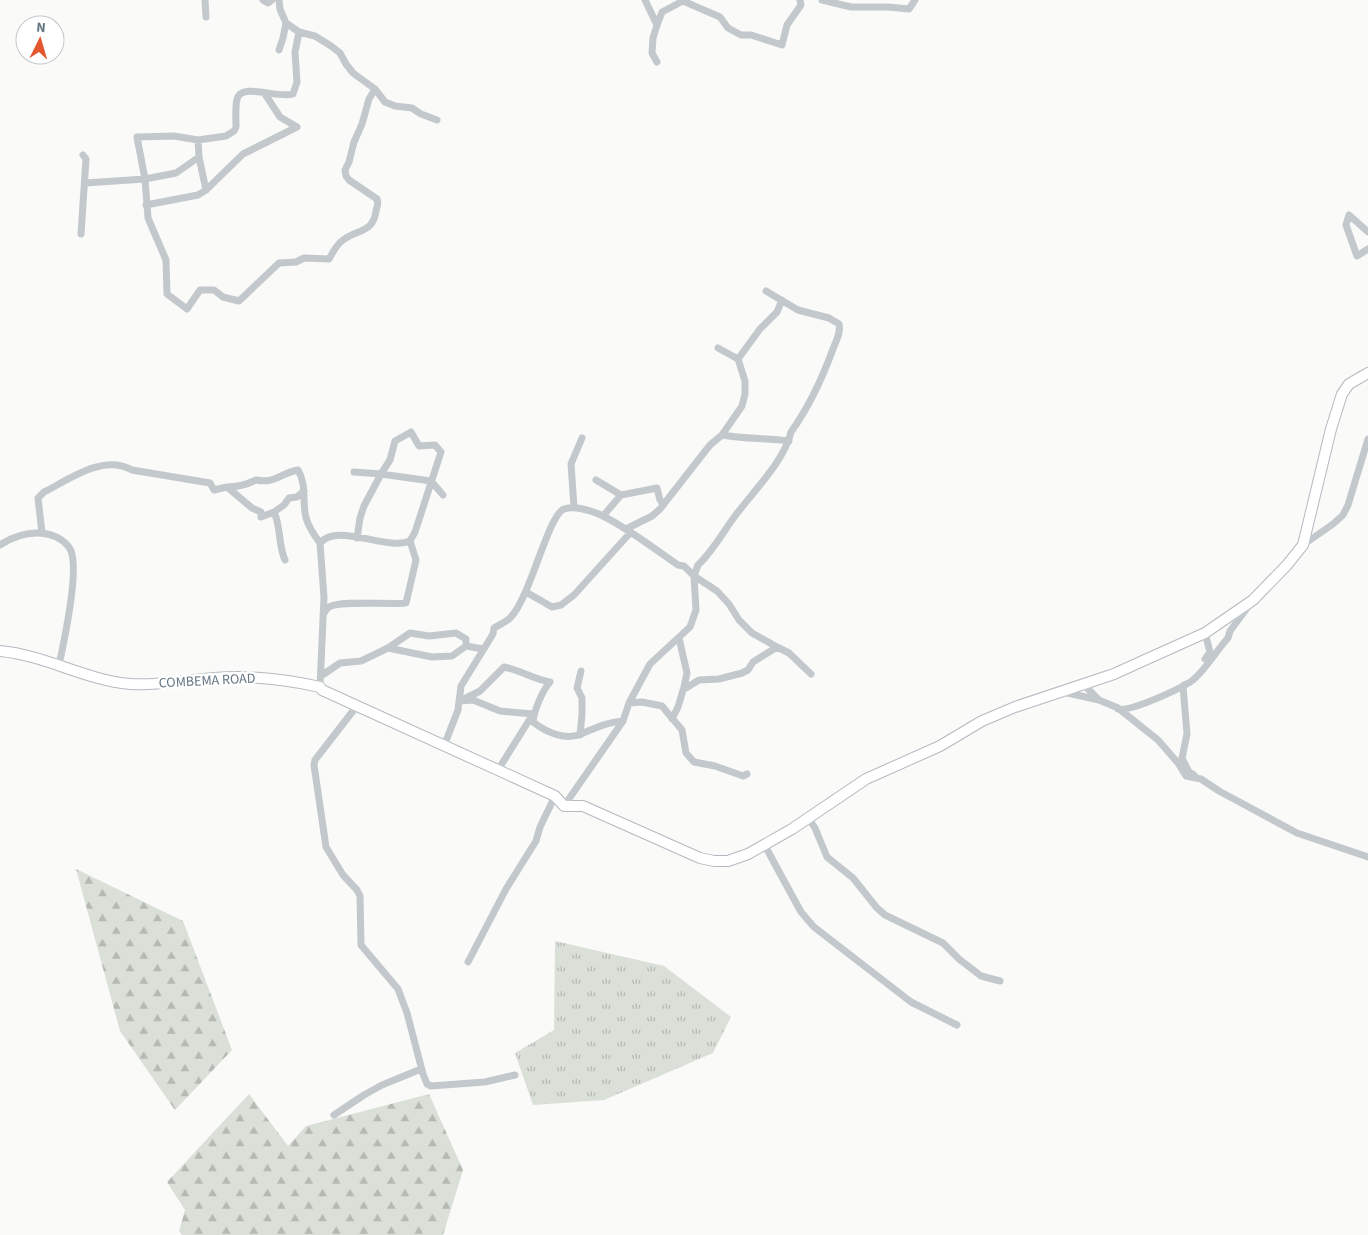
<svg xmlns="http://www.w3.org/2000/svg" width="1368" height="1235" font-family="'Source Sans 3',sans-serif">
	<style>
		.grass { fill: url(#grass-tufts) }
		.forest { fill: url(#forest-firs) }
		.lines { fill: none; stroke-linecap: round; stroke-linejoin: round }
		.secondary-casing { stroke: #b3babf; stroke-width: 12 }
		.street { stroke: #c3c8cc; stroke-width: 7 }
		.secondary { stroke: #fff; stroke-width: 10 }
		.labels { text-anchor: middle; stroke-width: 5; stroke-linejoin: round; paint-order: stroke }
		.street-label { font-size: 14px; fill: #657683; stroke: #fff }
	</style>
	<defs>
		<pattern id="grass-tufts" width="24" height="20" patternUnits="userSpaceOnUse" patternTransform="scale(1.25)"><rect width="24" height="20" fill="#dadfd7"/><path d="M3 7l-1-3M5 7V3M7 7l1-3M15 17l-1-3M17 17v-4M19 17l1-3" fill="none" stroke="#b4b9b4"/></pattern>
		<pattern id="forest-firs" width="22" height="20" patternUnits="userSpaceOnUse" patternTransform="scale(1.25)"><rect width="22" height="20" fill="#dadfd7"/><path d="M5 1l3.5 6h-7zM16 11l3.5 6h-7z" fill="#b4b9b4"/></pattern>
	</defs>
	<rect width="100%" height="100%" fill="#fafaf8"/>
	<path class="grass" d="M555,941L664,966L731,1017L713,1053L604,1100L533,1105L515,1053L554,1030Z"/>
	<path class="forest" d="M76,869L183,921L232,1050L175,1110L120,1031Z
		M249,1094L288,1146L306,1126L429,1094L463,1170L443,1235H182L179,1231L185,1210L167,1182Z"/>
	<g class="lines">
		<g class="secondary-casing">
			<path id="secondary" d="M0,651C45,655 85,680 130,684C157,686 186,680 214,678C250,675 284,679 320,687L322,690L555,796L564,806H583L700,858L714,861H728L748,854L792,829L866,779L940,746L982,721L1015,707L1114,674L1147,659L1205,633L1253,600L1287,565L1303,545L1331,429L1342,394L1349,384L1368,373"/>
		</g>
		<path class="street" d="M205,0L206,17
			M263,0L268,3L272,0
			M279,0L280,9L286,23L299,32L315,36L331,46L340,53L346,64L353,73L375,89L385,102L395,106L412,108L421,114L437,120
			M645,0L657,25
			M822,0L851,7H888L909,9L915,0
			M299,32L295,52L297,82L293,94C277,99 242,82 237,99C235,108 236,118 236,127L234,131L226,136L198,140L174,136L137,137L145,179L148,218L166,260L167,294L187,309L200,290H214L223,297L239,301L279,263L296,262L304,258L329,259C333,252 336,245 343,240C358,229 373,233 376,211C377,205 379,205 377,199L349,180L346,176L345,170L349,162L354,142L362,124L369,99L375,89
			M279,50L283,38L286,23
			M657,62L652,53L653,38L657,25L662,12L683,1L720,17L728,28L741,35H751L782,45L787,25L801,5L800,0
			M265,94L280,117L297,127
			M198,140L199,157L206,190
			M85,183L145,179L176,173L199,157
			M146,205L198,195L206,190L243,154L297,127
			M1368,232L1349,215L1346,225L1357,256L1368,249
			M81,234L86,159L83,155
			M738,359L760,329L777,312L782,300
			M722,435C744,439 766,438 789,441
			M354,472L381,474L431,481L443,495
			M596,480L621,495
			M227,487C238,487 246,485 256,480C275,484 281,473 298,470C307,485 302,502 306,518C309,528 314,535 320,543
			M574,507L571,464L582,438
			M603,516L621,495L657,488L660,500L664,504
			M626,529L652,516L660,509L710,445L722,435L742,406L745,394V381L738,359L718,348
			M42,533L38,498L44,492C70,479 103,454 132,470L210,483L214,490L227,487L252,508L261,512V517L274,512
			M0,545C14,536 31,531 47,534C57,536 67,542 71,551C79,571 64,642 59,665
			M1303,545L1333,524L1343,515L1348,505L1368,439
			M285,560C278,545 281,526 274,512L284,505L289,498L297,497L304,491
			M526,592L552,607L561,605L574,595L630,533
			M324,613C326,611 327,608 329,607C340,600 390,605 406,603L416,560L410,541
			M1205,633L1210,652L1205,659
			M679,638L687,673L684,687L686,688L699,680L719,679L742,673L748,670L753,662L777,647L789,653L811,674
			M388,648L432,657L452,656L466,646L483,649
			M321,676L340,663L361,661L388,648L410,633L429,636L456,633L466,639V646
			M1083,684L1099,700L1118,708L1158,740L1178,763L1186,776L1201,779L1219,791L1297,833L1368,857
			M1184,685L1183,686L1187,734L1182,758L1189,772L1194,775
			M320,687L324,597L320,543C337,522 386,551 410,541L415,532L441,452L435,445L419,446L411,432L395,441L390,460L381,474L364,506L360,518L357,538
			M1063,692L1099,700
			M629,703L642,702L662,706L682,730L686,753L694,762L715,766L743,776L747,774
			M356,707L315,760L314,765L326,847L343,875L357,890L360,896L361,945L398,989L407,1013L423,1074L427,1084L431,1086L485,1082L515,1075
			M1118,709C1131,712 1182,688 1193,680C1207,668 1216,651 1228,638L1230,631L1250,604
			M672,719L678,707L684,687
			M580,735L582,714V698L577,688L581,671
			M444,746L458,710L461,686L493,634L494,628C499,625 506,622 510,618C530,599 548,515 564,509C574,505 592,511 601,515C628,528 653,548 678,565L684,566L694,576L717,591L729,604L739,620L752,633L777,647
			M498,770L533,714L500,711L473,700L460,701L480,691L504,667C520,670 533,679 550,682C542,691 534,711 533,722C546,732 565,741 581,734C596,728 607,722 623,721
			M564,806L623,721L629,703L650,664L690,627L696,610L694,576L698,565C713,551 723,532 735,516C752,493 785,460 791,432C809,407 822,379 833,349C836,341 841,333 839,324L829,318L798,310L766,291
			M808,818L815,828L827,857L853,878L877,908L885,915L943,943L959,959L981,976L1000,981
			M764,844L801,912L814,927L911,1002L957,1025
			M468,962L506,889L536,841L540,827L555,796
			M334,1115L364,1095L382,1085L421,1069"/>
		<use href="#secondary" class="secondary"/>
	</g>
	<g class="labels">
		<g class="street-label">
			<text transform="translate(207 680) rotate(-3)" y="5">COMBEMA ROAD</text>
		</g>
	</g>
	<g transform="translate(40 40) rotate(5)"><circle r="24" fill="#ffffff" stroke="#c1c8cd"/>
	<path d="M0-4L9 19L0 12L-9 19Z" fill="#e4572e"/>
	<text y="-8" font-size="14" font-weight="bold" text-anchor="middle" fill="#657683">N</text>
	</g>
</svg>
